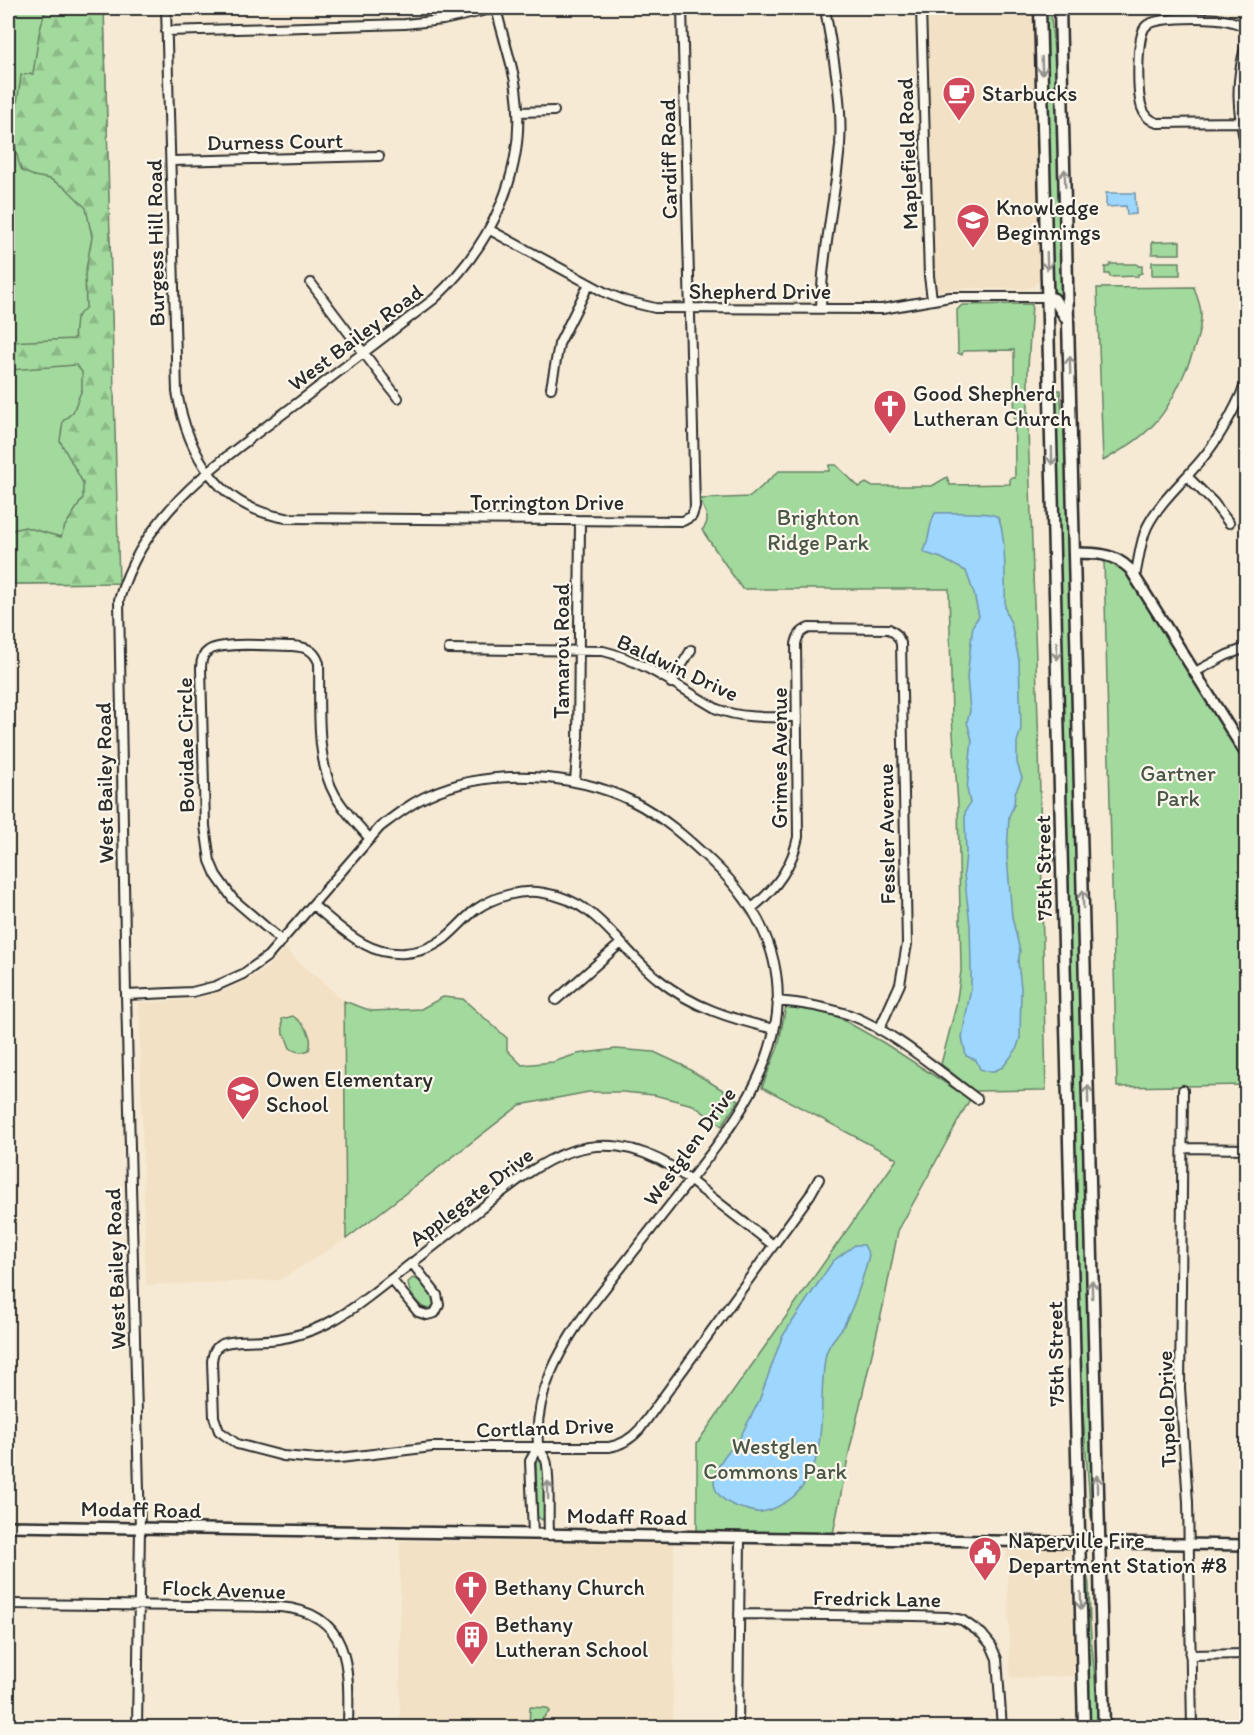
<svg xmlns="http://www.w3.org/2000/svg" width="1254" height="1735" font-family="Itim,sans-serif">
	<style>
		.built { fill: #f3e1c5 }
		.green { fill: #a2d99d; stroke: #668264; stroke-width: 1.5 }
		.forest { fill: url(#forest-firs); stroke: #668264; stroke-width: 1.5 }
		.water { fill: #9dd7fd; stroke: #6f92a9; stroke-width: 1.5 }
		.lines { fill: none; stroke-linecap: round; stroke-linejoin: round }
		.minor-casing { stroke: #2b2b2b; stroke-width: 12 }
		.tertiary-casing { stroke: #2b2b2b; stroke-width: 14 }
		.secondary-casing { stroke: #2b2b2b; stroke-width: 15 }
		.minor { stroke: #fbf7ec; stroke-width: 8 }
		.tertiary { stroke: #fbf7ec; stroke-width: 9 }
		.secondary { stroke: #fbf7ec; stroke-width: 10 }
		.oneway { stroke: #93918c }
		.labels { text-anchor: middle; stroke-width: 4.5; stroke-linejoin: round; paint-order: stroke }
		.poi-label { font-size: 22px; fill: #2b2b2b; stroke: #fbf7ec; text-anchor: start }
		.street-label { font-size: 22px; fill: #2b2b2b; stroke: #fbf7ec }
		.park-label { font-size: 22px; fill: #495648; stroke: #fbf7ec }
	</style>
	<defs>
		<pattern id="forest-firs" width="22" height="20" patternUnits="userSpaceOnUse" patternTransform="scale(1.5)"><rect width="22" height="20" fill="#a2d99d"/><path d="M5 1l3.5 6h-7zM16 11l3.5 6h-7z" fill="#8cba87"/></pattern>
	</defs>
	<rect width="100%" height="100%" fill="#f6ead5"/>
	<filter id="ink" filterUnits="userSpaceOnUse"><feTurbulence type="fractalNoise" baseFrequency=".0167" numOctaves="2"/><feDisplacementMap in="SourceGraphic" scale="12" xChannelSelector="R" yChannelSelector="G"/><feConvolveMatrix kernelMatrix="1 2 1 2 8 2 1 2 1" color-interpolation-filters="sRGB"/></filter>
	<g filter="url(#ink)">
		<path class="built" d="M922,8H1034L1040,280L1034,286L1026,289L972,288L930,291Z
			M285,949L344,1001L346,1239L280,1280L146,1285L139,1003L190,1000L227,990L258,974L270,965Z
			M400,1541L674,1543L673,1727L400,1728Z
			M1007,1548L1071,1549L1074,1676L1010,1678Z"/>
		<path class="green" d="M8,8H104L118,583L8,584Z
			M1044,8H1050L1058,94L1063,300H1060L1053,288Z
			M1180,241V254H1152V242Z
			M1152,262H1180V275H1152Z
			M1110,264H1137L1138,266H1142V273L1138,274V276L1110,277L1109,274H1105V267H1109Z
			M1194,287C1196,295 1201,305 1201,314C1202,341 1173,404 1155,423C1140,440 1121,450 1103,461L1097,288Z
			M1032,304L1028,368V428L1039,747L1046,1090L975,1091L941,1064L956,1006L961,971L958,805L952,718L949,589H742L702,530C713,519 703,510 700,499L750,497L779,471H829V465H836L859,487L866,483L871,486H932L947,477L950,485L1010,484V478H1015L1014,350L963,351L962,355L958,353L957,310L962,305Z
			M1055,390H1060L1069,487L1093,1518L1091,1517L1079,1362Z
			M1104,560L1113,561L1124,570L1246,765V1085L1117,1087Z
			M443,997L463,999L507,1038V1050L522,1065L553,1062L577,1054L616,1049L654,1052L682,1065L739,1100L722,1126L693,1105L654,1095L623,1092H589L520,1105L346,1239L344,1001L372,1011L421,1009Z
			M786,1006L809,1009L838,1017L884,1043L970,1099L898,1231L884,1302L850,1448L833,1534L697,1531V1443L897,1159L762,1087L778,1047Z
			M293,1016C304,1024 314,1036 309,1050C302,1053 296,1053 290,1048L285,1035H283L282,1019Z
			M413,1278C422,1280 434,1294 435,1304L429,1309C419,1308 408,1292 408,1282Z
			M538,1458H541L544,1461L545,1516L542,1520L537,1516L536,1460Z
			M1085,1564L1089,1584L1090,1623L1099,1727H1089Z
			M530,1707L546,1708L550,1711L534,1727H529Z"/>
		<path class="forest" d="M52,8H104L119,583L8,584V531L25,527L61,537L65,526L83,498V483L60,441L63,421L73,412L82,389V372L76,365L10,370L8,367V342L74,339L76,318L86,307L85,275L92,237L86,208L66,188L50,179L34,176L22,171C8,138 17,109 21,75L33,74L39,34L45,11Z"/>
		<path class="water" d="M1106,193H1135L1136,214L1127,215L1126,206L1106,207Z
			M935,513C947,513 988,511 996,516C1007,522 1005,592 1005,607L1007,615L1011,623L1019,660L1021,729L1017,742V763L1022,778L1015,793L1014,805L1009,816L1007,856L1012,917L1020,951L1018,962L1021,988L1020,1038L1016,1050L1003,1067L994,1071H986L980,1069L976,1060L966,1056L962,1037L971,988V968L970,924L964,874L966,853L965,818V812L970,803L967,789L972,740L967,722L970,711L967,677L973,625L979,616L974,594L966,571L941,558L925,553L924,551C930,538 929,524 935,513Z
			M855,1245H864L869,1255C863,1278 856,1302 845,1323C839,1335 829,1341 826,1354C816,1401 833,1461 793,1497C786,1503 771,1511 761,1512C757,1513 753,1511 748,1510C723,1504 704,1490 720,1463C725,1456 727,1450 735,1447L759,1401L782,1337L833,1261Z"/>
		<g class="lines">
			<g class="minor-casing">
				<path id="minor" d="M166,8L177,392C188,455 219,508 286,518L683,521L692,516L695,507L682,8
					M921,8L929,276L932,299
					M166,31L405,24L443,20L496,8
					M1246,45C1235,80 1237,112 1246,146
					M518,112L554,111
					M1240,122L1158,123C1150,121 1145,116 1142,108C1137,94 1136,36 1146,26C1156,16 1214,17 1229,21C1235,22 1241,25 1246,27
					M172,161L379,156
					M490,230L606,293L626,301L655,308L882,309L950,297H1048
					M311,283L398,398
					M821,309C822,254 835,200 840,145C843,99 832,52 825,8
					M551,388L559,344L589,284
					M1187,476L1213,502L1229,523
					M1135,576C1139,560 1140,542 1147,527C1160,501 1184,481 1202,459C1221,436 1235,409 1246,383
					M449,649L603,651C642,660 682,689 717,709C743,719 770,717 797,717
					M1195,672L1227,655L1246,648
					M671,683L691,650
					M575,781L578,744L580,521
					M313,905C329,918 345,934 364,944C389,958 422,956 445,938C456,929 464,919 475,910C495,896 521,889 544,893C599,901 618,948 658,979C692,1007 732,1019 774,1029
					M752,908C776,889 792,867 798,837L796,644C798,635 800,632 809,628L889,629L896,634L901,643L907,944L900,984L879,1030
					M282,941L233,899L216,875L210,861L205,826L201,668C201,661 202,655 208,651C220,641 274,646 292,646C305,647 314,649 319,663C320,703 315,760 335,795C344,811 358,825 370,839
					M126,995L192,992L216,986L243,974L268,956L380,827C396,815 411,803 429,795C489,768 573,772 632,801C662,816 687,838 711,861C754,901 783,952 777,1013C769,1087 715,1148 671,1204C643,1240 615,1275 587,1311C559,1350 534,1395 538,1444C539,1452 547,1457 547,1465C550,1488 548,1512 549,1535
					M556,1000L621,943
					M777,1001C802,1003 826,1007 850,1015C895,1032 938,1071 977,1099
					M1183,1090L1180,1388L1188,1502L1192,1728
					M1183,1148L1246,1149
					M773,1245L674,1168C588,1115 535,1166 468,1219C435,1245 402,1271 368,1297C341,1318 313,1334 278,1339C263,1342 233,1338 220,1345C214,1349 213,1354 212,1361L214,1417L219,1431L237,1444L283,1456L317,1459L340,1458L432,1447H609C622,1445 631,1439 640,1429L810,1195L819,1179
					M391,1279L418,1312L427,1315L435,1313L439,1305L437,1295L412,1263
					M533,1534L530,1461L538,1447
					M8,1604L280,1607C353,1613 349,1672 348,1728
					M739,1614L915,1616L947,1617L962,1620L982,1634L991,1645L997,1659L1002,1728
					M1190,1655L1246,1654
					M137,1728L140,1528L126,995L119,600C144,509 225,458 296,404C342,369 388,334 434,299C492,245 528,169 516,88C512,61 502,35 496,8
					M738,1728L740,1538"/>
			</g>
			<g class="tertiary-casing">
				<path id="tertiary" d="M1075,553C1097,553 1113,553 1130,569L1246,754
					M8,1526L1246,1545"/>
			</g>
			<g class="secondary-casing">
				<path id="secondary" d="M1040,8L1084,1728
					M1060,8L1104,1728
					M1048,297L1054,299L1068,321"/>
			</g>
			<use href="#minor" class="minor"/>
			<use href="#tertiary" class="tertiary"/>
			<use href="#secondary" class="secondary"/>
		</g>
		<defs><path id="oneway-shaft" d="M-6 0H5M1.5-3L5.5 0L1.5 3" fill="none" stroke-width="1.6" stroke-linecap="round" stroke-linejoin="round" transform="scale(1.5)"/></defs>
		<g class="oneway">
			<use href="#oneway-shaft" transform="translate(1042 66) rotate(88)"/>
			<use href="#oneway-shaft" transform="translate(1065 178) rotate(-92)"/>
			<use href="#oneway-shaft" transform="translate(1047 261) rotate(88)"/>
			<use href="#oneway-shaft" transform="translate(1070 365) rotate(-92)"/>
			<use href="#oneway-shaft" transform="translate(1052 456) rotate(89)"/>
			<use href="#oneway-shaft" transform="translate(1057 651) rotate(89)"/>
			<use href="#oneway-shaft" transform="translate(1083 899) rotate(-91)"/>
			<use href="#oneway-shaft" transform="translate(1088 1094) rotate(-91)"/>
			<use href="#oneway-shaft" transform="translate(1092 1289) rotate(-91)"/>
			<use href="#oneway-shaft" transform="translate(1097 1484) rotate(-91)"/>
			<use href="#oneway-shaft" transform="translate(548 1490) rotate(-91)"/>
			<use href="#oneway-shaft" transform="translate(1081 1601) rotate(88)"/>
		</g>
	</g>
	<defs>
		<g id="cafe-pin" transform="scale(1.725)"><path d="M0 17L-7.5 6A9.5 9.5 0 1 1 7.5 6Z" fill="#d1495b" stroke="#fbf7ec"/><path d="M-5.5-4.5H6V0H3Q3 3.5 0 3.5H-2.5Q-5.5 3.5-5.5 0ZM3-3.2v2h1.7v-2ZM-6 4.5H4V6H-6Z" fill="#fff"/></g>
		<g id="school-pin" transform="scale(1.725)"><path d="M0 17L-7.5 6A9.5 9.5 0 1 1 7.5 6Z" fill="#d1495b" stroke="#fbf7ec"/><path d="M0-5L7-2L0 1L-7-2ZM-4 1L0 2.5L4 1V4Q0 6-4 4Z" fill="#fff"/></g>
		<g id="church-pin" transform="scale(1.725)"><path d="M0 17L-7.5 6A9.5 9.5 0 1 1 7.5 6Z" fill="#d1495b" stroke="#fbf7ec"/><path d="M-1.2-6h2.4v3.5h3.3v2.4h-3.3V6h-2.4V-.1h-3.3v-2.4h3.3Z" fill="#fff"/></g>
		<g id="civic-pin" transform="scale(1.725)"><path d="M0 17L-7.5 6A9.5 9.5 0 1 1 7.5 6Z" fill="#d1495b" stroke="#fbf7ec"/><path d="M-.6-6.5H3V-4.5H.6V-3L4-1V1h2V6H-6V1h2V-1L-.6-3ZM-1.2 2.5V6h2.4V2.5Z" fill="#fff"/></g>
		<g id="building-pin" transform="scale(1.725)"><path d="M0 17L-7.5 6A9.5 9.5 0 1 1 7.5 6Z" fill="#d1495b" stroke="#fbf7ec"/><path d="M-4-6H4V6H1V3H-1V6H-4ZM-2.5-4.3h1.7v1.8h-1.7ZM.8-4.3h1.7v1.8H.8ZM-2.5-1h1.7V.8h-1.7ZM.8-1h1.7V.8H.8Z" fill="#fff"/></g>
	</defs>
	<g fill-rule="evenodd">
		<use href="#cafe-pin" x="959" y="93"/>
		<use href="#school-pin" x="973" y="220"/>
		<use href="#church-pin" x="890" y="406"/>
		<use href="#school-pin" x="243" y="1092"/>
		<use href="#civic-pin" x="985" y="1553"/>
		<use href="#church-pin" x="471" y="1587"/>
		<use href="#building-pin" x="472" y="1637"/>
	</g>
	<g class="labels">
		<g class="poi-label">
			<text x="982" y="101">Starbucks</text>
			<text x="996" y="215">Knowledge<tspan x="996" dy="25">Beginnings</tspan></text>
			<text x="913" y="401">Good Shepherd<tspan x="913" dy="25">Lutheran Church</tspan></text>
			<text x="266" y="1087">Owen Elementary<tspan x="266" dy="25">School</tspan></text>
			<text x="1008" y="1548">Naperville Fire<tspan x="1008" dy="25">Department Station #8</tspan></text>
			<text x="494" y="1595">Bethany Church</text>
			<text x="495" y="1632">Bethany<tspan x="495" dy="25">Lutheran School</tspan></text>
		</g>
		<g class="street-label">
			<text transform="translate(275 141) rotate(-1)" y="8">Durness Court</text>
			<text transform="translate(907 154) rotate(-92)" y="8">Maplefield Road</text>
			<text transform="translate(668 159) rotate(-91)" y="8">Cardiff Road</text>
			<text transform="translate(155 243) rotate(-91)" y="8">Burgess Hill Road</text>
			<text x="760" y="299">Shepherd Drive</text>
			<text transform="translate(355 337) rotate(-37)" y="8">West Bailey Road</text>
			<text x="547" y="510">Torrington Drive</text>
			<text transform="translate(561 651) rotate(-90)" y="8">Tamarou Road</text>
			<text transform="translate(678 667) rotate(25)" y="8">Baldwin Drive</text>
			<text transform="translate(185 745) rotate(-91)" y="8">Bovidae Circle</text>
			<text transform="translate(779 758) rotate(-90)" y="8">Grimes Avenue</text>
			<text transform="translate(104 783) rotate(-91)" y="8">West Bailey Road</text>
			<text transform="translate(886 834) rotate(-91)" y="8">Fessler Avenue</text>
			<text transform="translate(1043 868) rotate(-91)" y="8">75th Street</text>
			<text transform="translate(689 1146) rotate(-54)" y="8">Westglen Drive</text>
			<text transform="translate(471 1196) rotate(-37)" y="8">Applegate Drive</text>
			<text transform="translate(115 1269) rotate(-92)" y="8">West Bailey Road</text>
			<text transform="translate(1055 1354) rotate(-91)" y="8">75th Street</text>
			<text transform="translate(1166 1409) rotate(-92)" y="8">Tupelo Drive</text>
			<text transform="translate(545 1427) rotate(-2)" y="8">Cortland Drive</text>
			<text transform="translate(141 1509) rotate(1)" y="8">Modaff Road</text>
			<text transform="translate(627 1516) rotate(1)" y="8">Modaff Road</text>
			<text transform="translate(224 1589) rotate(2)" y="8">Flock Avenue</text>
			<text transform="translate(877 1598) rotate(1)" y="8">Fredrick Lane</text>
		</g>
		<g class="park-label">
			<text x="818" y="525">Brighton<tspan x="818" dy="25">Ridge Park</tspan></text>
			<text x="1178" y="781">Gartner<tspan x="1178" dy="25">Park</tspan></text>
			<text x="775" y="1454">Westglen<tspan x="775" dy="25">Commons Park</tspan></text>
		</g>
	</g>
	<rect width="1254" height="1735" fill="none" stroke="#fbf7ec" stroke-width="30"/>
	<rect x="15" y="15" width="1224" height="1705" fill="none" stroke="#2b2b2b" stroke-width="2" filter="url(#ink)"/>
</svg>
